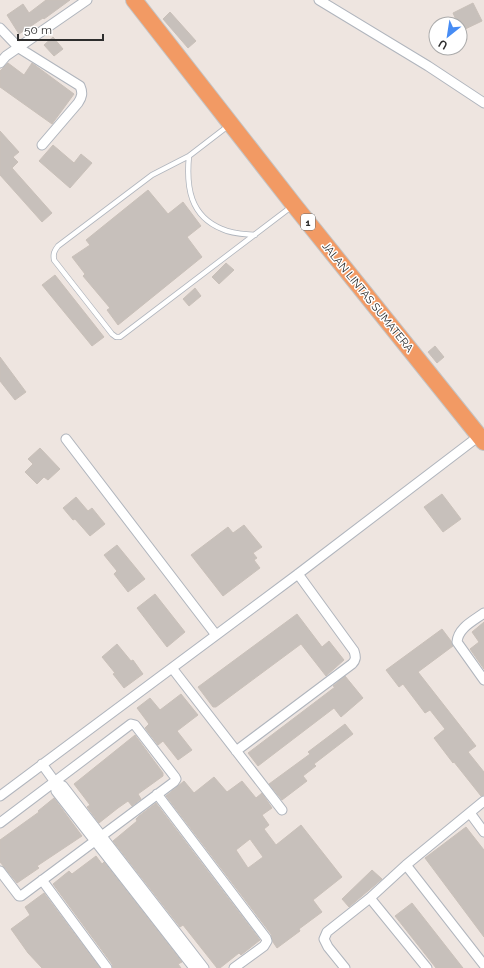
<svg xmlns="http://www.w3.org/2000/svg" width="484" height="968" font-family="Raleway,sans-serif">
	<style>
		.building { fill: #c7c0bb; stroke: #c9c0b9; fill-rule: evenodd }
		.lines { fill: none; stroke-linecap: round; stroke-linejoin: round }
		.service-casing { stroke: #b0b5bd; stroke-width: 6 }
		.minor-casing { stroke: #b0b5bd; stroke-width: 11 }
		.trunk-casing { stroke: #c4c4c4; stroke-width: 18 }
		.service { stroke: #fff; stroke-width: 4.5 }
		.minor { stroke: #fff; stroke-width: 9 }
		.trunk { stroke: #f29a64; stroke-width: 16 }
		.labels { text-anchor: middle; stroke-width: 3; stroke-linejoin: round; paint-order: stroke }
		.shield { fill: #fff; stroke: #6c6c6c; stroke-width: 1 }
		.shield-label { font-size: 10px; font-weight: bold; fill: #2d2d2d }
		.street-label { font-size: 11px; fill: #2d2d2d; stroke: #fff }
	</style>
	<rect width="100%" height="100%" fill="#eee5e0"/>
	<path class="building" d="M46,0H70L44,19L43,18L19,34L7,15L23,4L29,13Z
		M473,3L482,21L461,31L460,24H458L453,13Z
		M170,12L196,41L188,48L163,19Z
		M53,37L63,49L54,56L44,45Z
		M8,63L24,75L32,63L74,94L52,124L0,87V71Z
		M0,131L19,152L13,157L18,162L12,168L52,213L42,222L0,175Z
		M53,145L74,163L81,154L92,163L70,188L39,161Z
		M148,190L168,214L183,202L201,226L187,237L202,257L118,325L107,310L110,308L83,276L85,274L72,257L90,245L86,240Z
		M226,263L234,270L219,284L212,277Z
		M55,275L104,337L92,346L42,285Z
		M195,288L201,296L189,306L183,299Z
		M435,346L444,357L437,363L428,352Z
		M0,357L26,392L15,400L0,381Z
		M40,448L60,469L48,480L44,477L37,484L25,472L33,464L28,459Z
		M442,494L461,519L443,532L424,507Z
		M76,497L88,511L92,508L105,524L90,536L75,519L73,520L63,508Z
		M244,525L262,547L253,553L257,558L254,560L260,568L223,596L191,555L228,527L233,533Z
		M117,545L145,579L128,592L114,574L117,571L104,555Z
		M155,594L185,632L167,647L137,608Z
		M297,614L322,647L329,641L344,660L326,676L301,644L216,707H213L198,687Z
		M484,622V669L470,649L479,642L472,632Z
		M442,629L451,641L453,646L418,672L476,746L468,752L484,772V795L481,796L454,762L453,763L434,738L445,729L430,710L425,713L403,684L399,687L386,670Z
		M117,644L131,661L133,660L143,674L124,688L113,674L115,673L102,657Z
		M345,676L363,698L341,717L334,708L258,766L248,753L335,687L333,686Z
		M181,694L198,715L177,731L192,750L178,760L163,741L158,745L145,728L149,724L137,708L150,698L160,710Z
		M345,724L353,734L314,764L316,766L303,776L307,781L282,800L269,784L310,754L308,752Z
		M135,735L163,773V776L138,794L141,799L132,806L128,801L118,808L99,823L87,807L90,805L74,784Z
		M214,777L227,792L242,781L256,798L262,793L272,808L262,815L269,825L264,829L276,845L301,825L342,877L313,900L322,912L299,929L300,931L277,948L273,942L271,934L166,796L184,781L194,793ZM250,839L263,857L248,868L236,850Z
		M54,798L82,836L37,866L39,868L17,883L0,862V840L39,812L38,811Z
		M156,803L260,940L241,955L239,953L220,968H217L183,925L180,927L113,841L137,821L136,819L139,816Z
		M466,827L484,850V937L425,858Z
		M96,856L102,864L104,862L182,962L178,964L181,968H113L112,964L53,884L69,871L72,874Z
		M372,870L382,879L349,907L342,899Z
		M44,893L100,968H42L28,953L11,929L30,915L25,907Z
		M412,903L463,968H436L395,916Z"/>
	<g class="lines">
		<g class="service-casing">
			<path id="service" d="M228,126L189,156L152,175L58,246C54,251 53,254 54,260L112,334L116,337H120L291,207
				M189,156C186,187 190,216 222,229C232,234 244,234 255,235"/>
		</g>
		<g class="minor-casing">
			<path id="minor" d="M319,0L428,66L484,103
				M0,28L19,48L80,86C83,93 82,97 78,103L42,145
				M0,63L6,56L87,0
				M66,439L216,635
				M484,613C473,621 458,628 457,642L484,680
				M172,668L282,810
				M236,751L352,664C356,660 356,657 354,651L298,574
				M42,764L55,782L63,786L204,968
				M55,782L56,791L194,968
				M157,794L266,938L267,941L264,946L234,968
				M0,796L298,574L479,436
				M484,801L406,865L484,965
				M470,813L484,832
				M0,823L131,724L135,725L175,777L176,779L174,782L21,896H19L0,871
				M42,880L107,968
				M370,898L427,968
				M345,968L328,947L324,939L327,932L370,898L406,865"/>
		</g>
		<g class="trunk-casing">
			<path id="trunk" d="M134,0L294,205L484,442"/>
		</g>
		<use href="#service" class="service"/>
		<use href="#minor" class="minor"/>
		<use href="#trunk" class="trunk"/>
	</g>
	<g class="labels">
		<rect class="shield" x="301" y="214" width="14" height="16" rx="3"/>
		<g class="shield-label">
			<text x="308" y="226">1</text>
		</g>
		<g class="street-label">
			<text transform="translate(368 297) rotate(51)" y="4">JALAN LINTAS SUMATERA</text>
		</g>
	</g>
	<g transform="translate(448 36) rotate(210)"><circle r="19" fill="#ffffff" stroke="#ababab"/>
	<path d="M0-3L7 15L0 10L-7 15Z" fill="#478cf4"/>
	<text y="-6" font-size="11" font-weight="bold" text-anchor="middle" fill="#2d2d2d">U</text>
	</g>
	<path d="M18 34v6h85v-6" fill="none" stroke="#2d2d2d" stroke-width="2"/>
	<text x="24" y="34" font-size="12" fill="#2d2d2d" stroke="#ffffff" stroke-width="3" paint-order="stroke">50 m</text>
</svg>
